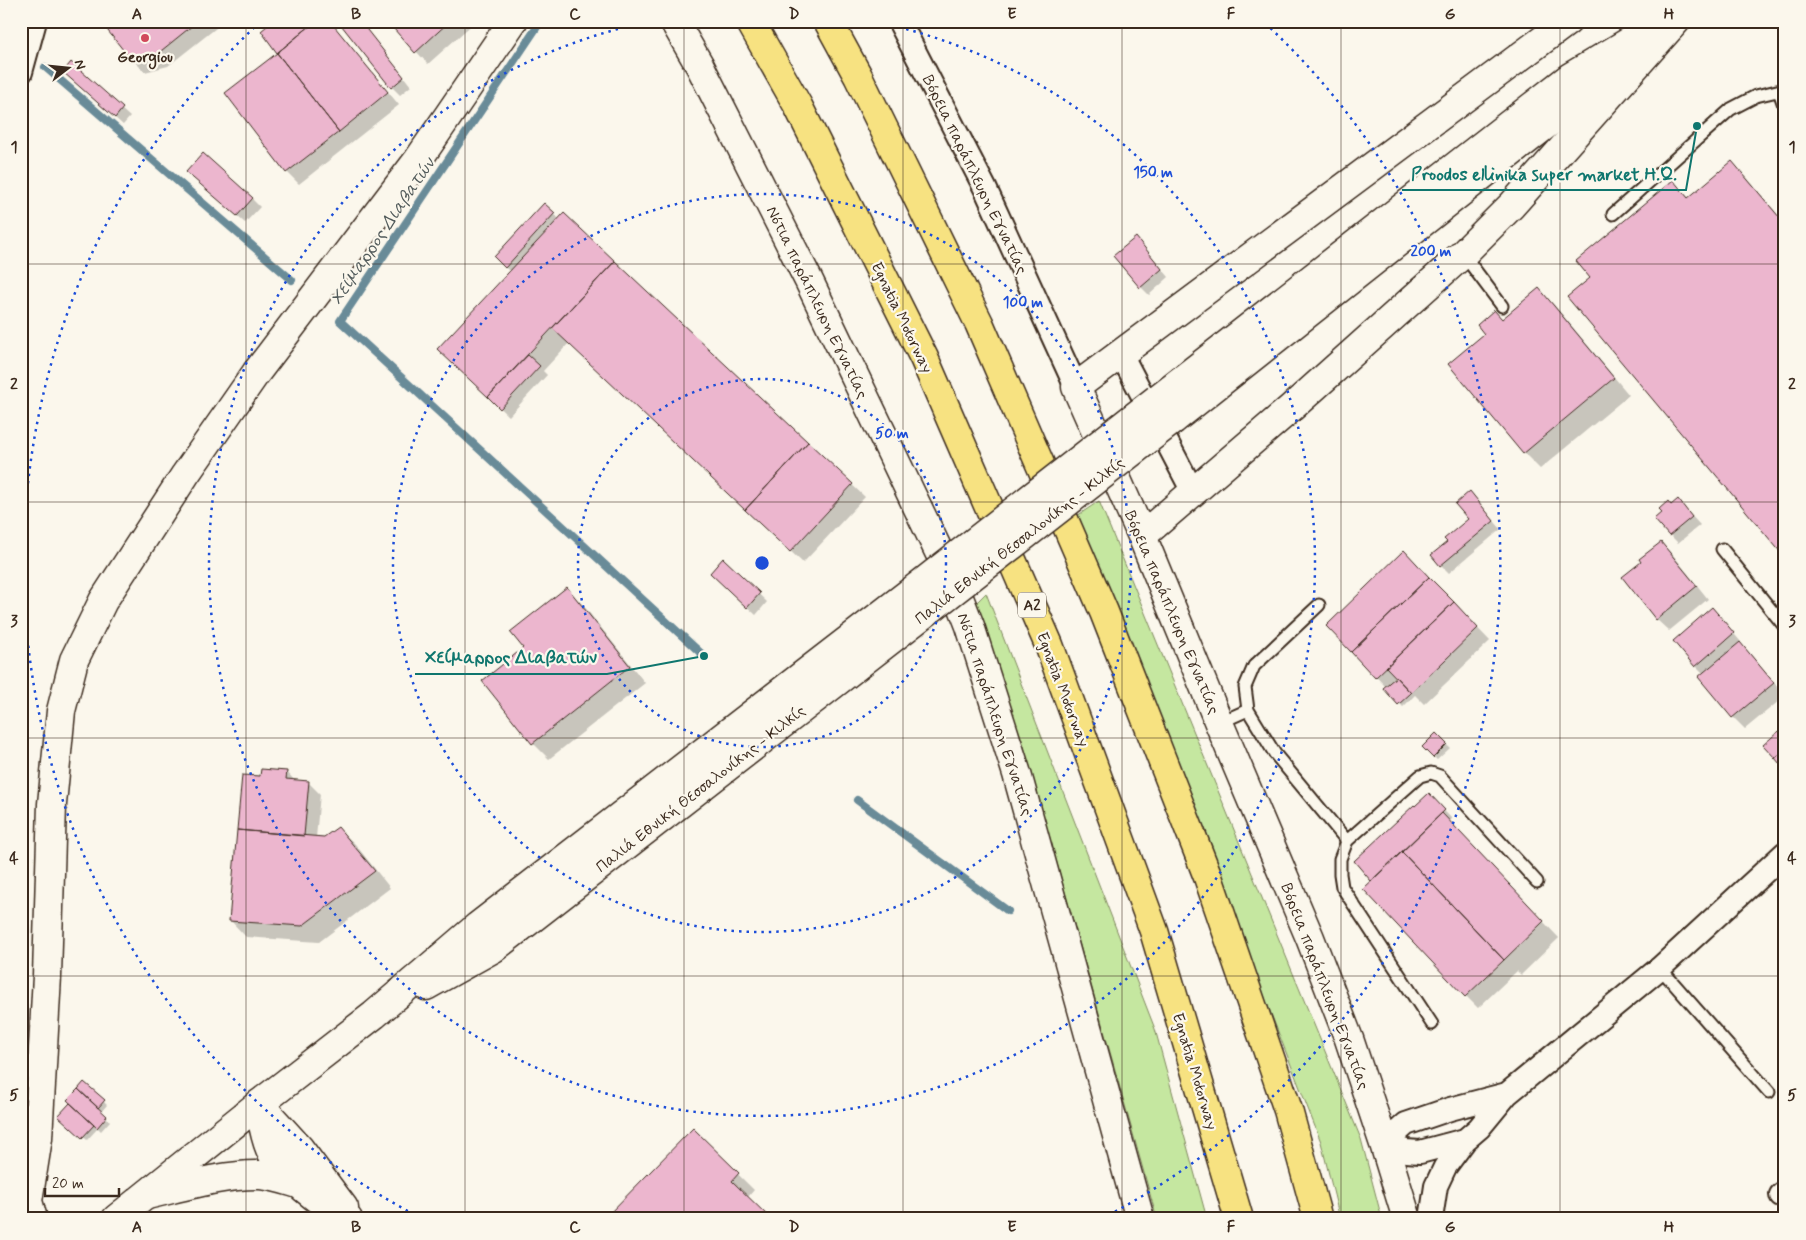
<svg xmlns="http://www.w3.org/2000/svg" width="1806" height="1240" font-family="Mynerve,sans-serif">
	<style>
		.green { fill: #c5e7a0; stroke: #80885f }
		.shadow { fill: #0003 }
		.lines { fill: none; stroke-linecap: round; stroke-linejoin: round }
		.stream { stroke: #698b98; stroke-width: 8 }
		.building { fill: #ecb6ce; stroke: #3b2a1e }
		.service-casing { stroke: #3b2a1e; stroke-width: 15 }
		.minor-casing { stroke: #3b2a1e; stroke-width: 26 }
		.tertiary-casing { stroke: #3b2a1e; stroke-width: 31 }
		.secondary-casing { stroke: #3b2a1e; stroke-width: 31 }
		.motorway-casing { stroke: #3b2a1e; stroke-width: 31 }
		.service { stroke: #fbf7ec; stroke-width: 11 }
		.minor { stroke: #fbf7ec; stroke-width: 22 }
		.tertiary { stroke: #fbf7ec; stroke-width: 28 }
		.secondary { stroke: #fbf7ec; stroke-width: 28 }
		.motorway { stroke: #f7e281; stroke-width: 28 }
		.secondary-bridge-casing { stroke: #3b2a1e; stroke-width: 31; stroke-linecap: butt }
		.secondary-bridge { stroke: #fbf7ec; stroke-width: 28 }
		.grid { fill: none; stroke: #3b2a1e; stroke-width: 1; stroke-opacity: 0.55 }
		.ring { fill: none; stroke: #1d4ed8; stroke-width: 2.5; stroke-dasharray: 2.5 5 }
		.poi-dot { fill: #d1495b; stroke: #fbf7ec; stroke-width: 2 }
		.labels { text-anchor: middle; stroke-width: 4.5; stroke-linejoin: round; paint-order: stroke }
		.shield { fill: #fbf7ec; stroke: #75685c; stroke-width: 1 }
		.shield-label { font-size: 15px; font-weight: bold; fill: #3b2a1e }
		.poi-label { font-size: 16px; font-weight: bold; fill: #3b2a1e; stroke: #fbf7ec }
		.street-label { font-size: 16px; fill: #3b2a1e; stroke: #fbf7ec }
		.water-label { font-size: 18px; font-style: italic; fill: #525b5b; stroke: #fbf7ec }
		.centre { fill: #1d4ed8; stroke: #fbf7ec; stroke-width: 2.5 }
		.ring-label { font-size: 15px; text-anchor: middle; font-weight: bold; fill: #1d4ed8; stroke: #fbf7ec; stroke-width: 4.5; stroke-linejoin: round; paint-order: stroke }
		.leader { fill: none; stroke: #0f766e; stroke-width: 2 }
		.callout-dot { fill: #0f766e; stroke: #fbf7ec; stroke-width: 2 }
		.callout-label { font-size: 18px; text-anchor: middle; font-weight: bold; fill: #0f766e; stroke: #fbf7ec; stroke-width: 4.5; stroke-linejoin: round; paint-order: stroke }
		.neatline { fill: none; stroke: #3b2a1e; stroke-width: 2 }
		.grid-label { font-size: 16px; text-anchor: middle; font-weight: bold; fill: #3b2a1e }
	</style>
	<rect width="100%" height="100%" fill="#fbf7ec"/>
	<filter id="ink" filterUnits="userSpaceOnUse"><feTurbulence type="fractalNoise" baseFrequency=".02" numOctaves="2"/><feDisplacementMap in="SourceGraphic" scale="10" xChannelSelector="R" yChannelSelector="G"/><feConvolveMatrix kernelMatrix="1 2 1 2 8 2 1 2 1" color-interpolation-filters="sRGB"/></filter>
	<g filter="url(#ink)">
		<path class="green" d="M1099,501L1361,1139L1382,1219H1340L1321,1142L1077,516Z
			M986,593L1155,1029L1207,1219H1157L1023,743L970,609Z"/>
		<path class="shadow" d="M102,21H225L168,66L145,72L133,60Z
			M275,21H333L331,23L399,105L299,184L287,172L227,93L278,52Z
			M360,21L411,86L400,95L392,87Z
			M388,21H476L428,64Z
			M71,64L130,117L123,125L64,72Z
			M1732,162L1748,179L1785,223V556L1592,278L1673,182L1689,198Z
			M196,180L252,199L260,207L245,223Z
			M544,204L559,219L564,215L865,497L803,563L569,343L543,371L547,375L509,416L455,365L510,272L495,257Z
			M1144,247L1169,277L1149,295L1141,287Z
			M1539,290L1555,306L1629,395L1540,469L1524,453L1450,365Z
			M1477,501L1501,529L1449,573L1441,565L1448,542L1469,519Z
			M1678,501L1700,525L1678,543L1670,535L1671,506Z
			M1661,543L1673,555L1708,599L1669,631L1656,619L1643,562Z
			M723,560L767,602L756,615L719,581Z
			M1416,564L1490,641L1424,704L1415,695L1403,707L1385,688L1386,687L1327,626Z
			M567,589L583,605L645,683L549,759L533,743L484,681L525,649Z
			M1719,616L1741,642L1739,643L1752,656L1785,696L1745,729L1733,717L1704,674L1696,666Z
			M1436,735L1450,748L1437,760L1424,747Z
			M287,772L295,781L308,782L320,794L316,838H325L338,828L355,844L390,888L319,942L246,937L230,920L261,778Z
			M1429,795L1452,819L1449,822L1559,938L1521,975L1517,971L1478,1008L1466,996L1373,881L1355,861Z
			M84,1083L107,1105L101,1112L110,1121L101,1131L98,1128L87,1140L60,1116L71,1103Z
			M693,1130L754,1190L748,1197L606,1219Z"/>
		<g class="lines">
			<path class="stream" d="M541,21L340,321L704,656
				M45,67L292,280
				M857,800L1008,911"/>
		</g>
		<path class="building" d="M100,21H198L156,55L132,61Z
			M273,21H316L277,53L261,31Z
			M316,21H330L388,92L339,132L277,53Z
			M338,21H360L404,77L391,88Z
			M387,21H450L415,53Z
			M277,53L339,132L286,173L225,93Z
			M71,62L123,108L115,118L63,72Z
			M203,153L253,198L237,216L186,172Z
			M1732,161L1785,224V552L1782,554L1567,297L1590,278L1576,261L1673,180L1688,198Z
			M544,203L555,213L505,268L494,257Z
			M564,213L615,261L488,397L437,349Z
			M1136,237L1162,269L1140,288L1113,256Z
			M615,261L808,442L745,510L552,328Z
			M1539,288L1614,378L1523,454L1448,364L1484,334L1477,325L1494,310L1502,319Z
			M528,355L540,366L500,409L488,397Z
			M808,442L853,484L790,552L745,510Z
			M1470,491L1494,521L1440,566L1431,555L1447,542L1444,539L1468,519L1455,504Z
			M1678,499L1692,517L1669,536L1654,519L1662,512L1659,509L1668,501L1671,505Z
			M1661,542L1697,586L1656,620L1622,577L1641,562L1639,559Z
			M1404,550L1429,577L1351,652L1326,626Z
			M723,558L760,593L747,608L710,573Z
			M1429,577L1454,602L1375,678L1351,652Z
			M567,587L630,666L532,744L482,681L523,648L510,632Z
			M1454,602L1478,628L1411,693L1386,667Z
			M1712,607L1734,633L1695,667L1673,641Z
			M1740,642L1774,683L1732,718L1698,677Z
			M1396,677L1411,693L1398,705L1383,688Z
			M1779,731L1785,738V750L1775,758L1763,745Z
			M1436,733L1447,744L1433,758L1422,747Z
			M1785,750V770L1775,758Z
			M261,769L287,771L286,779L309,781L304,836L237,830L242,775L260,776Z
			M1429,793L1445,810L1371,881L1354,861L1414,805L1415,806Z
			M1442,813L1544,921L1504,960L1402,852Z
			M338,827L375,871L302,926L229,921L237,830L324,837Z
			M1402,852L1504,960L1465,997L1363,889Z
			M84,1082L105,1100L98,1108L78,1089Z
			M78,1089L107,1116L97,1128L67,1100Z
			M70,1103L94,1125L82,1138L58,1116Z
			M693,1128L739,1173L732,1181L771,1219H604Z"/>
		<g class="lines">
			<g class="service-casing">
				<path id="service" d="M1779,91L1785,108
					M1613,214L1731,109L1756,96L1785,89
					M1463,254L1502,306
					M1722,549L1785,627
					M1248,710L1275,754L1347,841
					M1219,723L1248,710L1245,687L1254,666L1319,605
					M1660,968L1769,1092
					M1432,1024L1342,887L1340,874V859L1347,841L1420,776L1431,773L1440,776L1537,882"/>
			</g>
			<g class="minor-casing">
				<path id="minor" d="M899,21L985,188L1076,387
					M21,72L35,21
					M1121,354L1193,492
					M1465,1140L1420,1152L1406,1151L1384,1144L1406,1124L1450,1109L1507,1094
					M1781,1195L1785,1192
					M1431,1219L1436,1186L1445,1167L1465,1140L1479,1128L1507,1094L1660,968L1785,853"/>
			</g>
			<g class="tertiary-casing">
				<path id="tertiary" d="M674,21L700,66L809,281L951,577L970,626L1017,774L1140,1219
					M1142,536L1291,408L1463,254L1512,205L1676,21
					M259,1104C262,1119 264,1135 270,1149C280,1173 326,1207 348,1219
					M259,1104L300,1149L344,1208
					M147,1195C182,1187 224,1174 260,1175C275,1176 288,1181 302,1185
					M33,1219L28,1201L38,1138L47,976L52,804L61,711L74,660L103,601L185,475L256,373L418,160L513,21
					M1407,1219L1384,1144L1349,1039L1310,938L1219,723L1142,536L1076,387L1568,21"/>
			</g>
			<g class="secondary-casing">
				<path id="secondary" d="M1157,399L1570,77L1642,34L1659,21
					M1173,420L1585,94L1619,59
					M426,986L494,948L933,607
					M116,1219L259,1104L374,1015L478,926L918,586"/>
			</g>
			<g class="motorway-casing">
				<path id="motorway" d="M750,21L798,106L924,358L1049,645L1154,931L1239,1219
					M828,21L858,76L979,323L1104,612L1208,877L1288,1110L1318,1219"/>
			</g>
			<use href="#service" class="service"/>
			<use href="#minor" class="minor"/>
			<use href="#tertiary" class="tertiary"/>
			<use href="#secondary" class="secondary"/>
			<use href="#motorway" class="motorway"/>
			<g class="secondary-bridge-casing">
				<path id="secondary-bridge" d="M918,586L1157,399
					M933,607L1173,420"/>
			</g>
			<use href="#secondary-bridge" class="secondary-bridge"/>
		</g>
	</g>
	<path class="grid" d="M246,21V1219M465,21V1219M684,21V1219M903,21V1219M1122,21V1219M1341,21V1219M1560,21V1219M21,264H1785M21,502H1785M21,738H1785M21,976H1785"/>
	<g class="ring">
		<circle cx="762" cy="563" r="184"/>
		<circle cx="762" cy="563" r="369"/>
		<path d="M877 22A553 553 0 1 1 647 22"/>
		<path d="M421 1218A738 738 0 0 1 259 23M1265 23A738 738 0 0 1 1103 1218"/>
	</g>
	<circle class="poi-dot" cx="145" cy="38" r="5"/>
	<g class="labels">
		<rect class="shield" x="1018" y="592.5" width="28" height="25" rx="4"/>
		<g class="shield-label">
			<text x="1032" y="610">Α2</text>
		</g>
		<g class="poi-label">
			<text x="145" y="62">Georgiou</text>
		</g>
		<g class="street-label">
			<text transform="translate(976 174) rotate(64)" y="6">Βόρεια παράπλευρη Εγνατίας</text>
			<text transform="translate(818 302) rotate(64)" y="6">Νότια παράπλευρη Εγνατίας</text>
			<text transform="translate(903 317) rotate(64)" y="6">Egnatia Motorway</text>
			<text transform="translate(1019 540) rotate(-38)" y="6">Παλιά Εθνική Θεσσαλονίκης - Κιλκίς</text>
			<text transform="translate(1173 612) rotate(67)" y="6">Βόρεια παράπλευρη Εγνατίας</text>
			<text transform="translate(1064 689) rotate(69)" y="6">Egnatia Motorway</text>
			<text transform="translate(996 714) rotate(72)" y="6">Νότια παράπλευρη Εγνατίας</text>
			<text transform="translate(700 788) rotate(-38)" y="6">Παλιά Εθνική Θεσσαλονίκης - Κιλκίς</text>
			<text transform="translate(1326 986) rotate(69)" y="6">Βόρεια παράπλευρη Εγνατίας</text>
			<text transform="translate(1196 1071) rotate(73)" y="6">Egnatia Motorway</text>
		</g>
		<g class="water-label">
			<text transform="translate(382 231) rotate(-56)" y="6">Χείμαρρος Διαβατών</text>
		</g>
	</g>
	<circle cx="762" cy="563" r="8" class="centre"/>
	<g class="ring-label">
		<text x="1153" y="177">150 m</text>
		<text x="1431" y="256">200 m</text>
		<text x="1023" y="307">100 m</text>
		<text x="892" y="438">50 m</text>
	</g>
	<path class="leader" d="M1697 126L1686 190H1402M704 656L607 674H415"/>
	<g class="callout-dot">
		<circle cx="1697" cy="126" r="5"/>
		<circle cx="704" cy="656" r="5"/>
	</g>
	<g class="callout-label">
		<text x="1544" y="180">Proodos ellinika super market H.Q.</text>
		<text x="511" y="663">Χείμαρρος Διαβατών</text>
	</g>
	<rect width="1806" height="1240" fill="none" stroke="#fbf7ec" stroke-width="55"/>
	<g transform="translate(68 68) rotate(74)" stroke="#fbf7ec" stroke-width="4" paint-order="stroke">
	<path d="M0-4L9 19L0 12L-9 19Z" fill="#3b2a1e"/>
	<text y="-8" font-size="14" font-weight="bold" text-anchor="middle" fill="#3b2a1e">N</text>
	</g>
	<path d="M45 1188v8h74v-8" fill="none" stroke="#3b2a1e" stroke-width="2.5"/>
	<text x="52" y="1188" font-size="15" fill="#3b2a1e" stroke="#fbf7ec" stroke-width="4" paint-order="stroke">20 m</text>
	<rect x="28" y="28" width="1750" height="1184" class="neatline"/>
	<g class="grid-label">
		<text x="137" y="19">A</text>
		<text x="356" y="19">B</text>
		<text x="575" y="19">C</text>
		<text x="794" y="19">D</text>
		<text x="1012" y="19">E</text>
		<text x="1231" y="19">F</text>
		<text x="1450" y="19">G</text>
		<text x="1669" y="19">H</text>
		<text x="14" y="152">1</text>
		<text x="1792" y="152">1</text>
		<text x="14" y="389">2</text>
		<text x="1792" y="389">2</text>
		<text x="14" y="626">3</text>
		<text x="1792" y="626">3</text>
		<text x="14" y="863">4</text>
		<text x="1792" y="863">4</text>
		<text x="14" y="1100">5</text>
		<text x="1792" y="1100">5</text>
		<text x="137" y="1232">A</text>
		<text x="356" y="1232">B</text>
		<text x="575" y="1232">C</text>
		<text x="794" y="1232">D</text>
		<text x="1012" y="1232">E</text>
		<text x="1231" y="1232">F</text>
		<text x="1450" y="1232">G</text>
		<text x="1669" y="1232">H</text>
	</g>
</svg>
